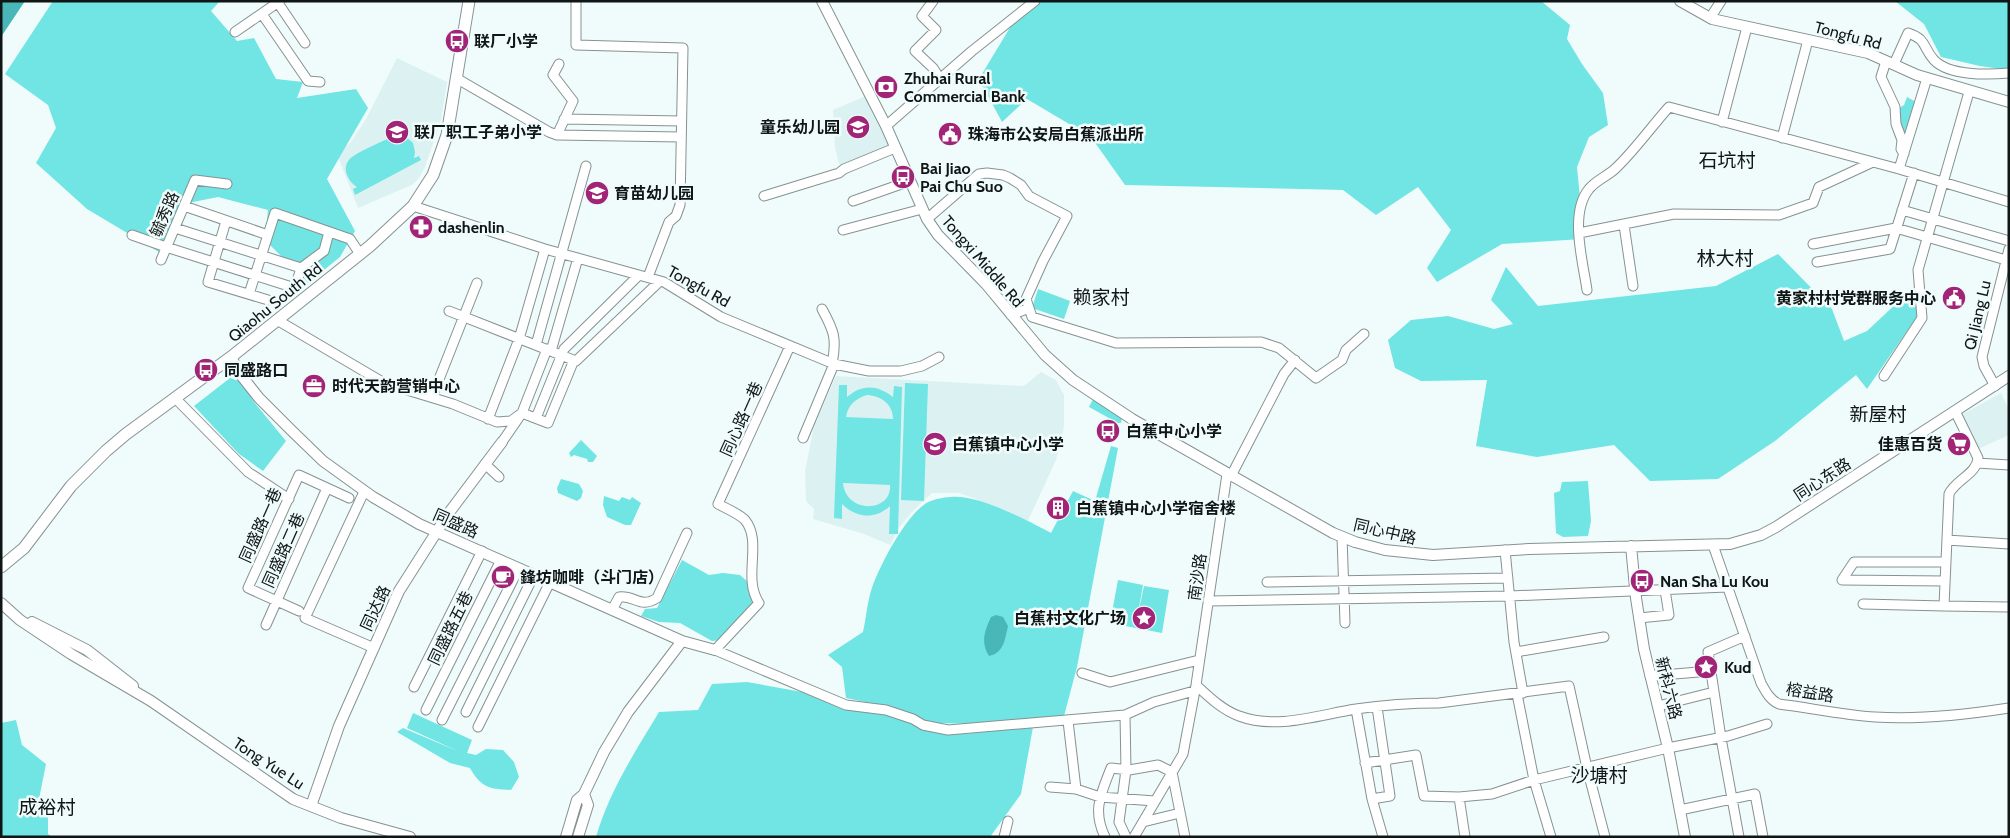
<svg xmlns="http://www.w3.org/2000/svg" width="2010" height="838" font-family="Cabin,'Noto Sans SC',sans-serif">
	<style>
		.built { fill: #dcf2f2 }
		.green { fill: #71e4e4; fill-rule: evenodd }
		.water { fill: #49b7b7 }
		.lines { fill: none; stroke-linecap: round; stroke-linejoin: round }
		.minor-casing { stroke: #869291; stroke-width: 11 }
		.tertiary-casing { stroke: #869291; stroke-width: 12 }
		.secondary-casing { stroke: #869291; stroke-width: 13 }
		.minor { stroke: #fff; stroke-width: 9 }
		.tertiary { stroke: #fff; stroke-width: 10 }
		.secondary { stroke: #fff; stroke-width: 11 }
		.labels { text-anchor: middle; stroke-width: 5; stroke-linejoin: round; paint-order: stroke }
		.street-label { font-size: 16px; fill: #101515; stroke: #effcfb }
		.poi-label { font-size: 16px; font-weight: bold; fill: #101515; stroke: #effcfb; text-anchor: start }
		.quarter-label { font-size: 19px; fill: #101515; stroke: #effcfb }
	</style>
	<rect width="100%" height="100%" fill="#effcfb"/>
	<path class="built" d="M397,58L447,82L441,121L425,167L419,178L412,185L358,208L337,154L351,142L366,119Z
		M868,95L891,145L882,151L847,165L839,164L835,148L833,110Z
		M1041,372L1056,380L1064,395V427L1056,460L1021,536L1007,519L976,499L959,493H932L911,513L899,528L890,545L864,534L813,519L814,509L806,501L805,471L814,426L836,376L1024,386Z
		M2001,393L2009,410V435L1978,449L1961,415Z"/>
	<path class="green" d="M53,1H220L211,11L237,41L254,38L276,79L303,82L297,98L356,89L368,108L327,179L355,231L340,257L308,283L265,240L268,210L218,197L183,204L159,252L87,209L36,163L56,128L48,105L5,74Z
		M1026,1H1541L1570,25L1567,39L1582,64L1603,93L1608,125L1589,137L1577,167L1583,229L1582,239L1502,244L1437,282L1427,268L1451,230L1418,187L1376,215L1343,190L1125,185L1091,137L1027,99L1002,122L979,79Z
		M1895,1H2009V70L1980,66L1941,57L1924,24Z
		M1907,97L1916,102L1905,138L1898,123V109L1904,105Z
		M396,135L406,137L413,143L415,152L414,158L419,156L421,160L355,195L353,189L357,187C349,182 341,169 349,160C354,153 386,140 396,135Z
		M1778,254L1832,309L1844,341L1867,331L1915,286L1924,288L1925,305L1867,389L1856,375L1775,441L1718,479L1650,481L1614,445L1537,457L1476,446L1487,380L1421,381L1395,368L1388,340L1411,320L1448,316L1494,329L1513,324L1491,300L1506,267L1538,306L1716,286Z
		M1038,289L1070,301L1064,319L1032,308Z
		M230,378L242,382L254,402L286,441L263,471L239,454L194,406Z
		M905,383L928,384L924,501L901,500Z
		M839,385H847V397C863,384 877,385 893,397L894,386L902,387L898,534H889L890,506C875,520 856,518 842,504V519L834,518ZM867,395C881,396 893,404 893,419L846,417C848,405 855,399 867,395ZM843,483L890,485C892,513 846,514 843,483Z
		M1094,397L1122,418L1121,423H1118L1089,407Z
		M581,440L597,456L593,462H588L587,459L574,455L571,457L569,453Z
		M1111,446L1118,448L1077,667L1064,716L994,724L927,723L894,708L846,698L842,667L828,655L863,632C866,619 867,604 871,591C878,568 905,517 925,504C930,500 944,497 951,497C977,494 1027,520 1051,533L1073,491L1095,501Z
		M561,479L579,484L583,491L581,498L577,501L558,493L557,488Z
		M1588,481L1591,521L1588,536L1563,537L1556,533L1554,493L1560,491L1562,482Z
		M604,496L619,501L622,497L630,500L632,497L641,503L631,525H625L607,517L603,505Z
		M682,560L709,575L723,573L740,575L748,582L753,598L751,607L721,640L712,641L680,623L659,622L641,616L645,609L657,608Z
		M1118,580L1143,585L1137,619L1144,586L1169,590L1162,633L1110,623Z
		M747,682L802,692L845,710L877,711L908,719L918,727L964,734L1033,727L1021,794L990,837H596C609,792 635,752 659,712L698,710L712,684Z
		M413,713L472,740L467,753L476,755L486,749L503,750L514,762L519,777L511,790C490,789 481,788 470,768L450,763L397,732L403,728L460,752L407,728Z
		M16,720L22,745L46,764L39,799L48,816V834L52,837H1V723Z"/>
	<path class="water" d="M1,1H25L1,37Z
		M996,615L1003,617L1008,626C1005,639 1004,653 989,656C980,642 985,630 991,617Z"/>
	<g class="lines">
		<g class="minor-casing">
			<path id="minor" d="M576,1V45L683,48L680,205L676,216L669,222L648,277
				M933,1L922,16L936,30L915,51L933,68L940,79
				M278,3L305,43
				M262,14L308,81L320,82
				M1710,18L1721,1
				M235,32L280,1
				M1886,61L1881,77L1895,107L1896,124L1902,140L1901,149L1904,154
				M1894,64L1908,33C1928,40 1922,47 1934,60C1949,76 1988,75 2009,73
				M456,78L549,132L557,135L681,137
				M564,119L681,121
				M1722,122L1747,27
				M886,126L972,51L1035,1
				M557,135L573,101L553,75L559,64
				M1782,138L1808,40
				M1899,169L1927,78
				M764,196L839,173L844,169L895,148
				M853,201L910,181
				M184,206L268,235
				M413,206L545,249L664,282L721,317L834,364L869,371H901L922,366L939,357
				M1902,210L2009,241
				M927,219L979,174L987,173L1003,175L1010,178L1021,185L1029,196L1067,216L1043,261L1026,299L1032,317L1116,343L1261,342L1279,348L1316,378L1342,360L1346,350L1364,334
				M226,221L208,282L268,300
				M1624,225L1633,286
				M175,228L301,268
				M843,230L922,209
				M1579,233L1674,214L1779,215L1813,203L1819,187L1873,162
				M132,235L166,247L295,288L301,268L324,251L329,232
				M1813,244L1896,228L2006,260
				M161,260L195,180L227,184
				M1817,262L1890,249L1914,173
				M1587,290C1583,262 1569,213 1589,189C1596,180 1608,176 1616,168C1635,150 1651,127 1669,107L1899,169L2009,202
				M249,294L275,213L350,239L360,254
				M822,309C834,331 837,338 832,364
				M449,311L576,361L660,281
				M1011,315L1029,308
				M277,320L384,383L453,404L497,422L511,421L522,413L548,423L574,360
				M536,345L586,166
				M790,346L718,504C727,509 738,513 745,520C763,542 742,578 759,603L715,650L846,705L886,710L913,719L923,725L948,730L1125,715L1154,702L1194,691
				M551,351L578,258
				M1884,376L1922,318L1918,270L1969,92
				M1995,386L1984,366L1982,357L2009,249
				M432,397L477,283
				M175,398L248,472L289,499
				M536,418L564,349L639,275
				M488,419L519,339L545,249
				M803,438L834,364
				M502,442L522,413L547,349
				M1977,463L2009,465
				M485,464L499,477
				M1231,476L1284,374L1295,360
				M363,494L305,618L374,648
				M1342,537L1345,623
				M1947,540L2009,544
				M1713,545L1761,683C1766,692 1770,700 1779,704C1811,708 1843,715 1875,717C1920,720 1964,715 2009,708
				M1505,550L1514,642L1523,693
				M1945,581L1842,580L1854,562H1945
				M1267,582L1508,578
				M1208,601L1510,596L1727,587
				M1863,604L1944,606L1949,494C1955,480 1977,474 1978,458L1955,411
				M1944,606L2009,607
				M612,610L619,597C635,595 640,609 657,598L687,533
				M299,611L248,588L299,475L349,498
				M1639,618L1669,615L1665,590
				M266,625L327,488
				M1516,652L1604,637
				M1082,673L1110,682L1199,660
				M1650,676L1711,671
				M1196,685C1208,696 1222,710 1239,716C1276,730 1318,715 1356,709C1383,705 1411,703 1439,703L1569,686L1587,768L1605,837
				M414,687L482,551
				M1517,694L1534,780L1551,837
				M1658,706L1714,692
				M1356,709L1372,799L1383,837
				M426,710L501,560
				M466,712L534,575
				M1125,715L1126,770L1119,822L1126,837
				M442,720L519,568
				M1068,721L1076,789
				M478,727L550,582
				M1365,763L1416,755L1424,796L1459,797L1492,794L1534,780L1668,748L1728,736L1767,724
				M1050,787L1076,789L1100,797L1155,801
				M1459,797L1465,837
				M1372,799L1390,796L1377,707
				M1680,810L1755,794L1763,837
				M1143,822L1180,813
				M1004,837L1008,821
				M1105,837C1092,810 1101,794 1111,768L1129,770L1158,765L1172,772L1185,837
				M1134,837L1183,754L1196,685L1227,474
				M1739,837L1721,738L1708,652L1745,636"/>
		</g>
		<g class="tertiary-casing">
			<path id="tertiary" d="M822,1L886,126L927,219L938,235L986,284L1045,355L1073,380L1132,419L1333,533L1355,542L1385,550L1433,555L1529,549L1730,544L1761,535L1776,527L2009,376
				M1680,1L1712,19L1868,53L1917,75L2009,102
				M231,357L240,374L259,398L291,430L323,461L373,497L419,524L682,641L715,650
				M1631,546L1636,598L1644,649L1668,748L1685,837
				M1,603L20,620L71,654L151,701L293,799L341,818L410,837
				M32,622L87,650L133,686
				M311,806L339,726L399,591L448,514L502,442
				M566,837L577,800L584,794L604,752L628,712L682,641
				M578,837L588,805L584,794"/>
		</g>
		<g class="secondary-casing">
			<path id="secondary" d="M1,567L24,548L71,486L106,451L126,434L231,357L370,246L413,206L433,175L447,135L469,1"/>
		</g>
		<use href="#minor" class="minor"/>
		<use href="#tertiary" class="tertiary"/>
		<use href="#secondary" class="secondary"/>
	</g>
	<defs>
		<g id="bus-disc" transform="scale(1.25)"><circle r="9.5" fill="#a12477" stroke="#effcfb"/><path d="M-5-6H5V4H4V6H2V4H-2V6H-4V4H-5ZM-3.5-4V0h7V-4ZM-3.5 1.2v1.5H-2V1.2ZM2 1.2v1.5H3.5V1.2Z" fill="#fff"/></g>
		<g id="bank-disc" transform="scale(1.25)"><circle r="9.5" fill="#a12477" stroke="#effcfb"/><path d="M-6-4H6V4H-6ZM0-2.3a2.3 2.3 0 1 0 0 4.6a2.3 2.3 0 1 0 0-4.6Z" fill="#fff"/></g>
		<g id="school-disc" transform="scale(1.25)"><circle r="9.5" fill="#a12477" stroke="#effcfb"/><path d="M0-5L7-2L0 1L-7-2ZM-4 1L0 2.5L4 1V4Q0 6-4 4Z" fill="#fff"/></g>
		<g id="civic-disc" transform="scale(1.25)"><circle r="9.5" fill="#a12477" stroke="#effcfb"/><path d="M-.6-6.5H3V-4.5H.6V-3L4-1V1h2V6H-6V1h2V-1L-.6-3ZM-1.2 2.5V6h2.4V2.5Z" fill="#fff"/></g>
		<g id="pharmacy-disc" transform="scale(1.25)"><circle r="9.5" fill="#a12477" stroke="#effcfb"/><path d="M-2-6h4v4h4v4h-4v4h-4v-4h-4v-4h4Z" fill="#fff"/></g>
		<g id="office-disc" transform="scale(1.25)"><circle r="9.5" fill="#a12477" stroke="#effcfb"/><path d="M-6-3h4V-5.5h4V-3h4V5H-6ZM-1-4.5V-3h2v-1.5ZM-6 0V1H6V0Z" fill="#fff"/></g>
		<g id="supermarket-disc" transform="scale(1.25)"><circle r="9.5" fill="#a12477" stroke="#effcfb"/><path d="M-6-5.5h2.5l.6 2H6L4.5 2H-2.5L-4.4-4H-6ZM-1.5 3.2a1.3 1.3 0 1 0 .1 0ZM3 3.2a1.3 1.3 0 1 0 .1 0Z" fill="#fff"/></g>
		<g id="building-disc" transform="scale(1.25)"><circle r="9.5" fill="#a12477" stroke="#effcfb"/><path d="M-4-6H4V6H1V3H-1V6H-4ZM-2.5-4.3h1.7v1.8h-1.7ZM.8-4.3h1.7v1.8H.8ZM-2.5-1h1.7V.8h-1.7ZM.8-1h1.7V.8H.8Z" fill="#fff"/></g>
		<g id="cafe-disc" transform="scale(1.25)"><circle r="9.5" fill="#a12477" stroke="#effcfb"/><path d="M-5.5-4.5H6V0H3Q3 3.5 0 3.5H-2.5Q-5.5 3.5-5.5 0ZM3-3.2v2h1.7v-2ZM-6 4.5H4V6H-6Z" fill="#fff"/></g>
		<g id="sight-disc" transform="scale(1.25)"><circle r="9.5" fill="#a12477" stroke="#effcfb"/><path d="M0-6L1.8-2.2L6-1.7L2.9 1.2L3.7 5.4L0 3.3L-3.7 5.4L-2.9 1.2L-6-1.7L-1.8-2.2Z" fill="#fff"/></g>
	</defs>
	<g fill-rule="evenodd">
		<use href="#bus-disc" x="457" y="41"/>
		<use href="#bank-disc" x="886" y="87"/>
		<use href="#school-disc" x="858" y="127"/>
		<use href="#school-disc" x="397" y="132"/>
		<use href="#civic-disc" x="950" y="134"/>
		<use href="#bus-disc" x="903" y="177"/>
		<use href="#school-disc" x="597" y="193"/>
		<use href="#pharmacy-disc" x="421" y="227"/>
		<use href="#civic-disc" x="1954" y="298"/>
		<use href="#bus-disc" x="206" y="370"/>
		<use href="#office-disc" x="314" y="386"/>
		<use href="#bus-disc" x="1108" y="431"/>
		<use href="#school-disc" x="935" y="444"/>
		<use href="#supermarket-disc" x="1959" y="444"/>
		<use href="#building-disc" x="1058" y="508"/>
		<use href="#cafe-disc" x="503" y="577"/>
		<use href="#bus-disc" x="1642" y="581"/>
		<use href="#sight-disc" x="1144" y="618"/>
		<use href="#sight-disc" x="1706" y="667"/>
	</g>
	<g class="labels">
		<g class="street-label">
			<text transform="translate(1848 35) rotate(15)" y="6">Tongfu Rd</text>
			<text transform="translate(164 214) rotate(-66)" y="6">毓秀路</text>
			<text transform="translate(983 261) rotate(49)" y="6">Tongxi Middle Rd</text>
			<text transform="translate(699 286) rotate(29)" y="6">Tongfu Rd</text>
			<text transform="translate(275 302) rotate(-39)" y="6">Qiaohu South Rd</text>
			<text transform="translate(1977 315) rotate(-77)" y="6">Qi Jiang Lu</text>
			<text transform="translate(741 419) rotate(-66)" y="6">同心路一巷</text>
			<text transform="translate(1822 479) rotate(-33)" y="6">同心东路</text>
			<text transform="translate(456 523) rotate(24)" y="6">同盛路</text>
			<text transform="translate(260 525) rotate(-66)" y="6">同盛路一巷</text>
			<text transform="translate(1385 531) rotate(13)" y="6">同心中路</text>
			<text transform="translate(283 550) rotate(-66)" y="6">同盛路二巷</text>
			<text transform="translate(1197 577) rotate(-82)" y="6">南沙路</text>
			<text transform="translate(375 608) rotate(-65)" y="6">同达路</text>
			<text transform="translate(450 628) rotate(-64)" y="6">同盛路五巷</text>
			<text transform="translate(1669 688) rotate(76)" y="6">新科六路</text>
			<text transform="translate(1810 692) rotate(9)" y="6">榕益路</text>
			<text transform="translate(269 763) rotate(33)" y="6">Tong Yue Lu</text>
		</g>
		<g class="poi-label">
			<text x="474" y="47">联厂小学</text>
			<text x="904" y="84">Zhuhai Rural<tspan x="904" dy="18">Commercial Bank</tspan></text>
			<text x="840" y="133" text-anchor="end">童乐幼儿园</text>
			<text x="414" y="138">联厂职工子弟小学</text>
			<text x="968" y="140">珠海市公安局白蕉派出所</text>
			<text x="920" y="174">Bai Jiao<tspan x="920" dy="18">Pai Chu Suo</tspan></text>
			<text x="614" y="199">育苗幼儿园</text>
			<text x="438" y="233">dashenlin</text>
			<text x="1936" y="304" text-anchor="end">黄家村村党群服务中心</text>
			<text x="224" y="376">同盛路口</text>
			<text x="332" y="392">时代天韵营销中心</text>
			<text x="1126" y="437">白蕉中心小学</text>
			<text x="952" y="450">白蕉镇中心小学</text>
			<text x="1942" y="450" text-anchor="end">佳惠百货</text>
			<text x="1076" y="514">白蕉镇中心小学宿舍楼</text>
			<text x="520" y="583">鋒坊咖啡（斗门店）</text>
			<text x="1660" y="587">Nan Sha Lu Kou</text>
			<text x="1126" y="624" text-anchor="end">白蕉村文化广场</text>
			<text x="1724" y="673">Kud</text>
		</g>
		<g class="quarter-label">
			<text x="1727" y="167">石坑村</text>
			<text x="1725" y="265">林大村</text>
			<text x="1101" y="304">赖家村</text>
			<text x="1878" y="421">新屋村</text>
			<text x="1599" y="782">沙塘村</text>
			<text x="47" y="814">成裕村</text>
		</g>
	</g>
	<rect width="2010" height="838" fill="none" stroke="#101515" stroke-width="5"/>
</svg>
